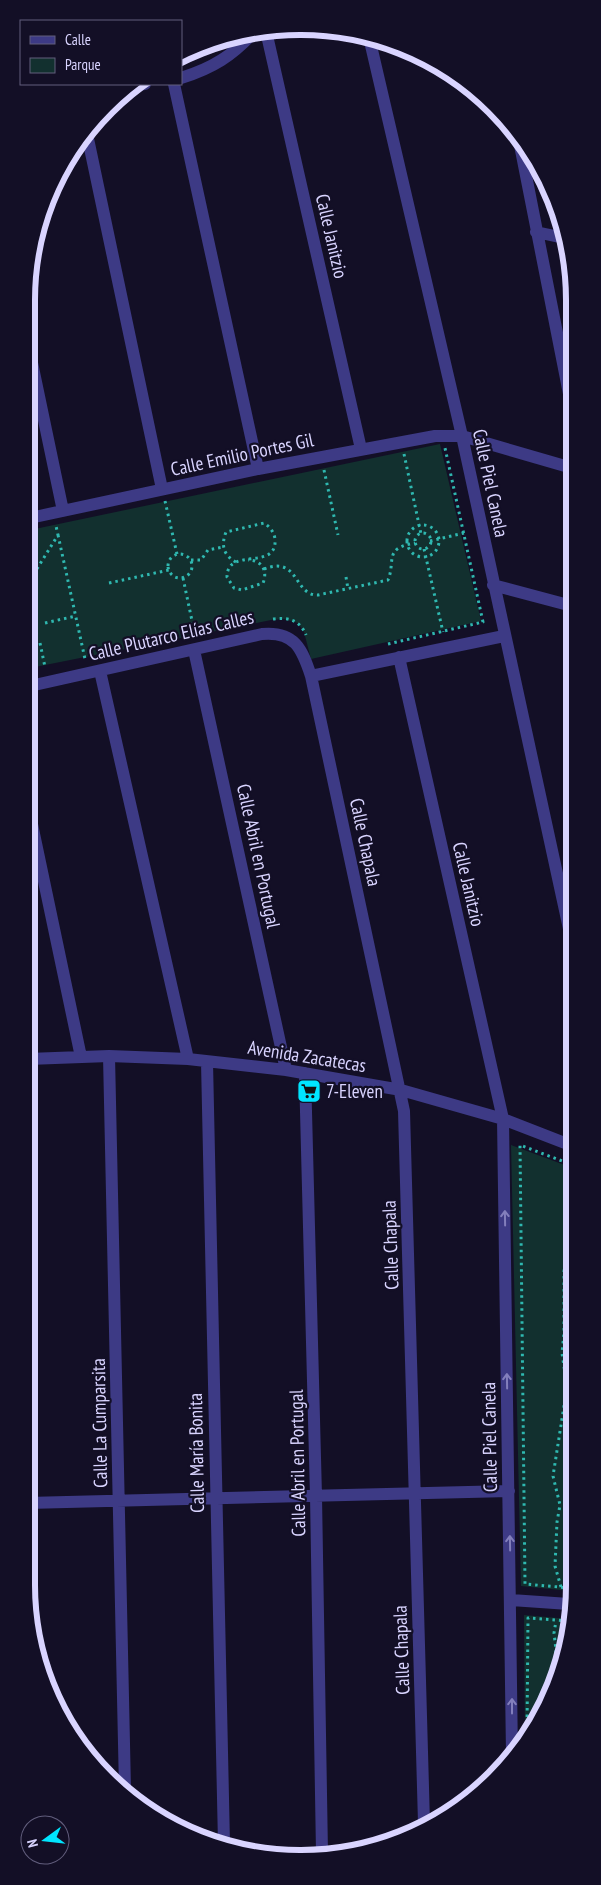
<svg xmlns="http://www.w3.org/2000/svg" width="601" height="1885" font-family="'PT Sans Narrow',sans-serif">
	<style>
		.green { fill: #12302f }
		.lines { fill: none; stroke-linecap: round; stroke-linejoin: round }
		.path { stroke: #2fb8b0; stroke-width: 3; stroke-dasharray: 2.5 4; stroke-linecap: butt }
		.street { stroke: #3d3a85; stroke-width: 12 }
		.oneway { stroke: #837fbc }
		.labels { text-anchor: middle; stroke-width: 4.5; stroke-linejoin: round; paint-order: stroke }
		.street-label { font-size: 19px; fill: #d9d4ff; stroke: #130f26 }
		.poi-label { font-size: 19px; fill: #d9d4ff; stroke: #130f26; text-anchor: start }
		.rim { fill: none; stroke: #d9d4ff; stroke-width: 6 }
	</style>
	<rect width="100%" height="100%" fill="#130f26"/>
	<path class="green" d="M440,444L481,621L311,659L304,632L298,623L284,619L271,620L30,668V530Z
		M511,1145L570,1167V1591L521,1586Z
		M524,1615L569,1619V1638L525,1740Z"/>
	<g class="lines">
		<path class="path" d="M404,454L421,534
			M324,470L338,535
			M165,501L177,554
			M407 541a16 16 0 1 1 32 0a16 16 0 1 1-32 0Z
			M415 541a8 8 0 1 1 16 0a8 8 0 1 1-16 0Z
			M58,535L85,659
			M430,541L464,533
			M424,549L443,632
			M168 566a12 12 0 1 1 24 0a12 12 0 1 1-24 0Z
			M191,560H201L208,550L223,547
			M236,562C223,555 221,545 226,532L264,523C270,527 274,532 275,539C277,564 248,555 234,563C229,566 227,571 227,577L234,588L242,590L263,583C268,571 262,560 248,560
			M264,569C299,555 294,596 318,595L388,580C396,561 383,548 415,543
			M346,577L348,589
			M183,578L195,635
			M30,580L58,535L56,526
			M109,583L169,570
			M30,592L33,609
			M273,619C288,617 300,620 306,635
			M45,623L76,616
			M40,643L45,667
			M388,644L483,622L445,448
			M561,1587L555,1566L557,1522L560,1505L553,1476L567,1387L562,1353L564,1333V1271L569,1247L567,1215L570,1197
			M570,1588L525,1584L520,1145L570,1164
			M553,1679L556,1650L554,1633L556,1621
			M527,1730L528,1618L569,1621"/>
		<path class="street" d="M266,31L361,449
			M369,37L462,436L571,938
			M181,78C213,68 232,56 255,31
			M174,84L258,469
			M136,85L145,84
			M87,134L162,489
			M519,140L572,409
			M536,232L564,238
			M31,358L63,511
			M30,518L258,469L435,436H462L572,468
			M493,585L572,606
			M194,650L286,1070
			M399,657L503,1119L512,1754
			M100,671L188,1059
			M311,676L504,636
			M30,686L262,634C295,631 302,649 311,676L404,1111L424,1823
			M29,810L81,1057
			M109,1056L125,1789
			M28,1059L109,1056L188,1059L286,1070L401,1090L503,1119L570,1145
			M207,1062L224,1844
			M305,1073L316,1496L322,1853
			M27,1503L509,1491
			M511,1600L569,1604"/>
	</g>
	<defs><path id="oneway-shaft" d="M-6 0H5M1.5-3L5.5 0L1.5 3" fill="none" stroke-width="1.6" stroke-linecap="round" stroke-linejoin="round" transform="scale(1.25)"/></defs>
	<g class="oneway">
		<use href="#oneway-shaft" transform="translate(505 1218) rotate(-91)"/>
		<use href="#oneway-shaft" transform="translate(507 1381) rotate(-91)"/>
		<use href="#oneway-shaft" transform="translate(510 1543) rotate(-91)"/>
		<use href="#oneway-shaft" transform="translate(512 1706) rotate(-90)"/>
	</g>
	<defs>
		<g id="supermarket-square" transform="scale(1.25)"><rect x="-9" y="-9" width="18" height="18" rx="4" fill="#00e5ff" stroke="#130f26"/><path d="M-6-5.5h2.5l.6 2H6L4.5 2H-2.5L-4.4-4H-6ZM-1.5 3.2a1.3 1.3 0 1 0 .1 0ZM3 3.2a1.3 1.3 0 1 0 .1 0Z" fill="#111"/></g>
	</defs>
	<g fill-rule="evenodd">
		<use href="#supermarket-square" x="309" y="1091"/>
	</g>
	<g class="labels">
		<g class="street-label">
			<text transform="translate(332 236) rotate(77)" y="7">Calle Janitzio</text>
			<text transform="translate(242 454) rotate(-12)" y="7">Calle Emilio Portes Gil</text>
			<text transform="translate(491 483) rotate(78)" y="7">Calle Piel Canela</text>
			<text transform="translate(171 635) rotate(-13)" y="7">Calle Plutarco Elías Calles</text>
			<text transform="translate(366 842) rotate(78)" y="7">Calle Chapala</text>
			<text transform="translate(259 856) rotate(78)" y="7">Calle Abril en Portugal</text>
			<text transform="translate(469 884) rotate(77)" y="7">Calle Janitzio</text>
			<text transform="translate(307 1056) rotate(9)" y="7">Avenida Zacatecas</text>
			<text transform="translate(390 1245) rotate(-92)" y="7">Calle Chapala</text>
			<text transform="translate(99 1423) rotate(-91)" y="7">Calle La Cumparsita</text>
			<text transform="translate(489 1437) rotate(-91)" y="7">Calle Piel Canela</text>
			<text transform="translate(196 1453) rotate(-91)" y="7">Calle María Bonita</text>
			<text transform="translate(297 1463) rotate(-91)" y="7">Calle Abril en Portugal</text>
			<text transform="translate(401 1650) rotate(-92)" y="7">Calle Chapala</text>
		</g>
		<g class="poi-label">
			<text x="326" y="1098">7-Eleven</text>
		</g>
	</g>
	<path d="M0 0H601V1885H0ZM300 35H301A265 265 0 0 1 566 300V1585A265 265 0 0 1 301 1850H300A265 265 0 0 1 35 1585V300A265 265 0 0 1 300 35Z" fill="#130f26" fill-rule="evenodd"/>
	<path class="rim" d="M300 35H301A265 265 0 0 1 566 300V1585A265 265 0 0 1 301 1850H300A265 265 0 0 1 35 1585V300A265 265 0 0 1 300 35Z"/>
	<rect x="20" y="20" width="162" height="65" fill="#130f26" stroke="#625e7d"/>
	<rect x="30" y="36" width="25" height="8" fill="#3d3a85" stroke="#625e7d"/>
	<text x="65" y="45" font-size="15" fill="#d9d4ff">Calle</text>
	<rect x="30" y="58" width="25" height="15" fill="#12302f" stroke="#625e7d"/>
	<text x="65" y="70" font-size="15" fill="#d9d4ff">Parque</text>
	<g transform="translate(45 1840) rotate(255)"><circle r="24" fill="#130f26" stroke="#625e7d"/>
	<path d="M0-4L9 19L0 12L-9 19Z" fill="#00e5ff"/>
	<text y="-8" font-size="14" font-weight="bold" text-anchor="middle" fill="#d9d4ff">N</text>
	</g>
</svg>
